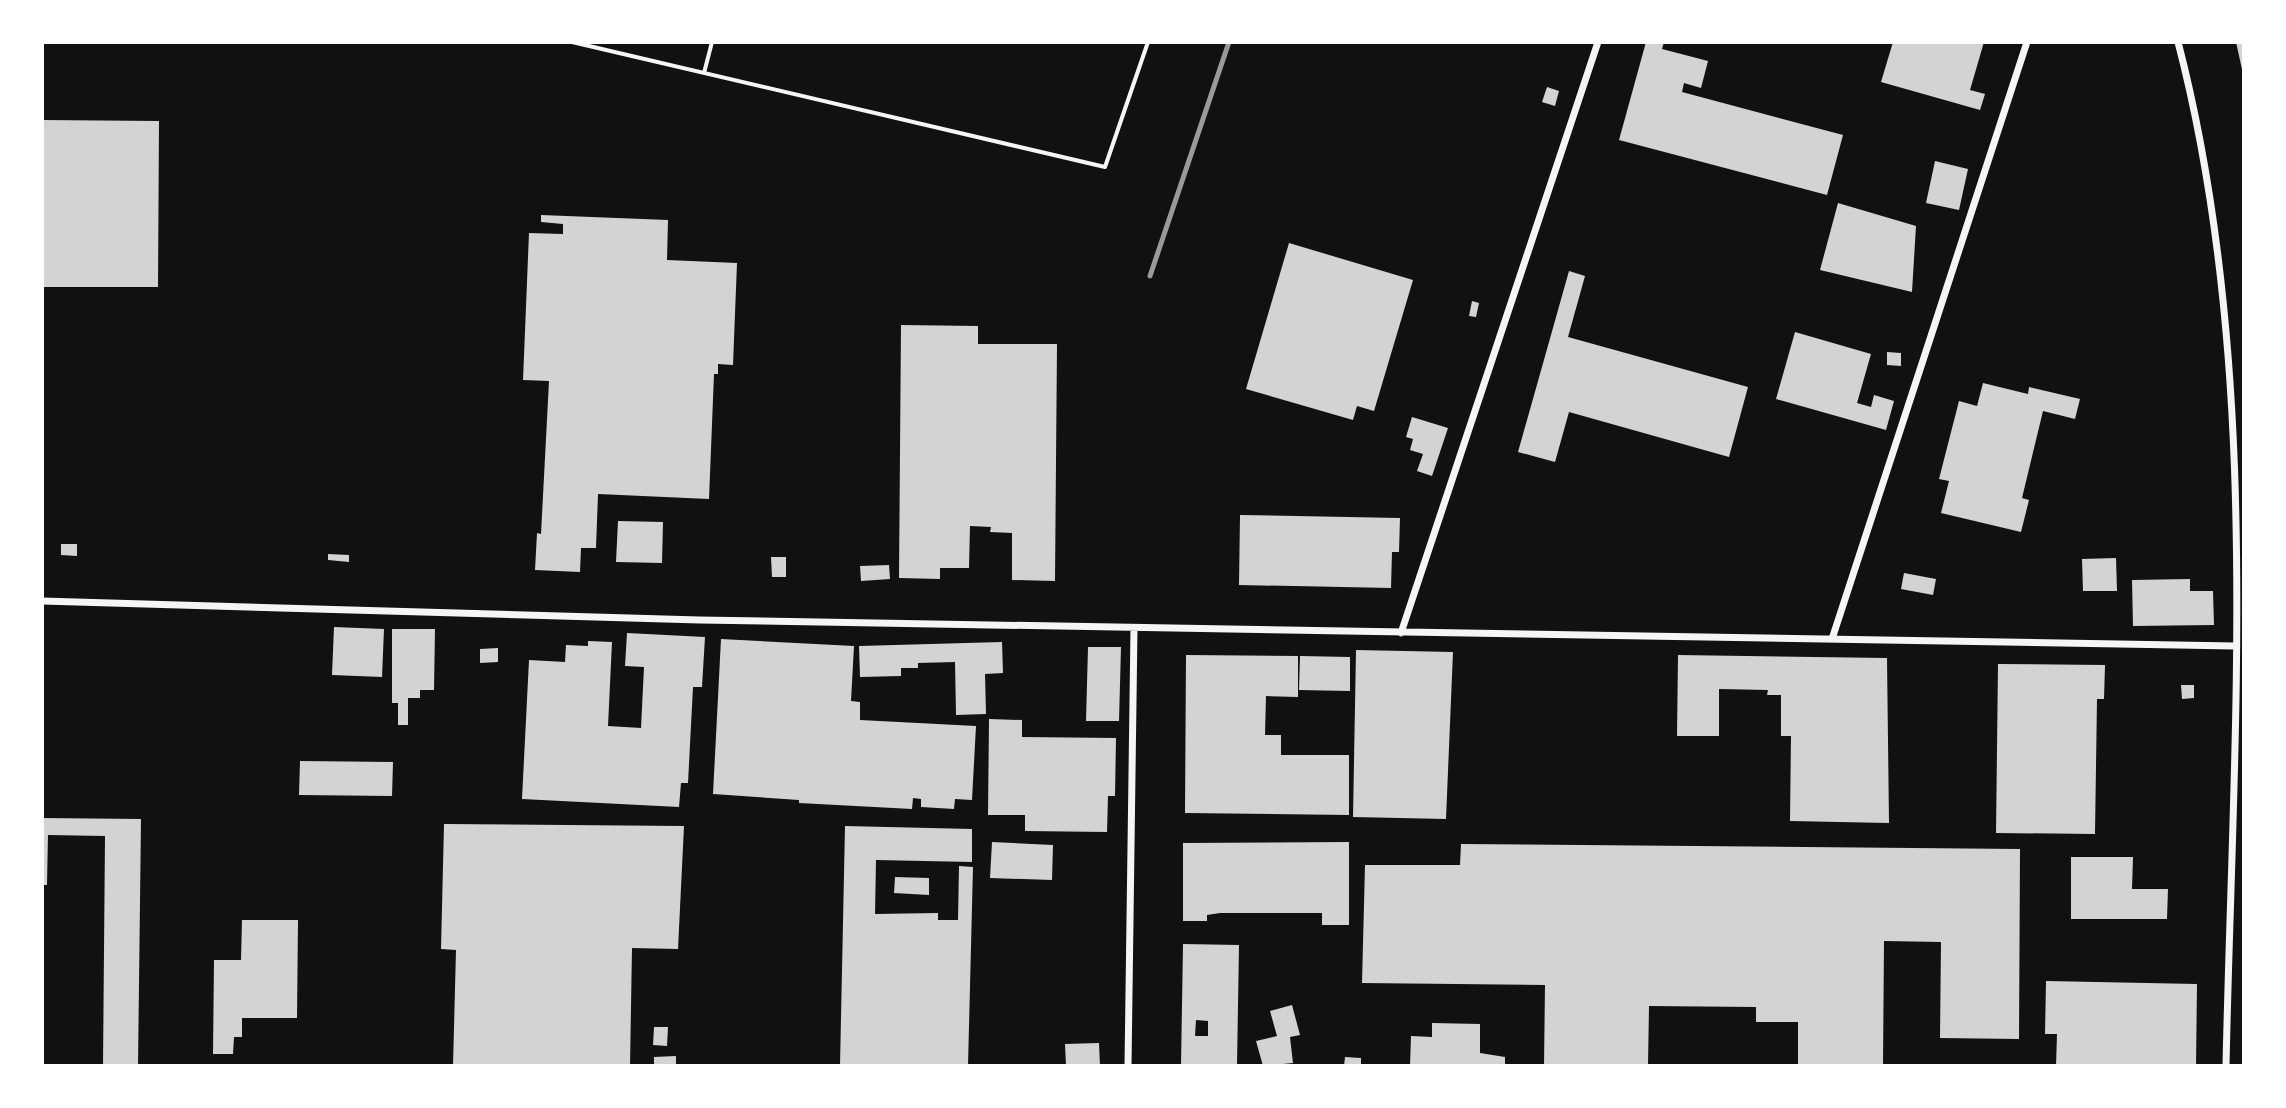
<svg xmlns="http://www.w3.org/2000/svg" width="2286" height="1108" font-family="'Noto Sans',sans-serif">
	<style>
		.building { fill: #d3d3d3; fill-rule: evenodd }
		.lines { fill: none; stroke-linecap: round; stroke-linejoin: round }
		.service { stroke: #f5f5f5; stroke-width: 4 }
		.minor { stroke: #f5f5f5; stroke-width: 7 }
		.rail { stroke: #9a9a9a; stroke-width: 5 }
	</style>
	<rect width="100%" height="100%" fill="#111"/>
	<path class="building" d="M1646,42H1664L1662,49L1708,61L1701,88L1684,83L1682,92L1843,135L1827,195L1619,140Z
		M1893,42H1984L1970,90L1985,94L1980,110L1881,82Z
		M2236,42H2244V73L2243,74Z
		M1547,87L1559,91L1555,106L1542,102Z
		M42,120L159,121L158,287H42Z
		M1935,161L1968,169L1959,210L1926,203Z
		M1838,203L1916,226L1912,292L1820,270Z
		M541,215L668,220L667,260L737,263L733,365L718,364V374H714L709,499L598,494L596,548H581L580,572L535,570L537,533L541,534L549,381L523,380L529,233L563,234V224L541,222Z
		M1289,243L1413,280L1374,411L1357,406L1353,420L1246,389Z
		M1569,271L1585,276L1568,337L1748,387L1729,457L1569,412L1555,462L1518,452Z
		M1472,301L1479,303L1476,317L1469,316Z
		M901,325L978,326V344H1057L1055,581L1012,580V533L990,532L991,527L970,526L969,568H940V579L899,578Z
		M1795,332L1871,354L1857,403L1871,407L1874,395L1894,401L1886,430L1776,399Z
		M1887,352L1901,353V366L1887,365Z
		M1983,383L2028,394L2029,387L2080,399L2075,419L2043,411L2022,498L2029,500L2021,532L1941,513L1949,481L1939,479L1959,401L1977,406Z
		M1412,417L1448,428L1432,476L1417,471L1423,454L1410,450L1413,439L1406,437Z
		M1240,515L1400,518L1399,552H1392L1391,588L1239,585Z
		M618,521L663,522L662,563L616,562Z
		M61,544H77V556L61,555Z
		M328,554L349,555V562L328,560Z
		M771,557H786V577H772Z
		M2116,558L2117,591H2083L2082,559Z
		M889,565L890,579L861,581L860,566Z
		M1904,573L1936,579L1933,595L1901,589Z
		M2190,579V591H2213L2214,625L2133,626L2132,580Z
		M334,627L384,629L382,677L332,675Z
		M392,629H435L434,690H420V698H408V725H398V703H392Z
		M627,633L705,637L702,687H693L688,783H681L679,807L522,799L529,660L565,662L566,645L588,646V641L612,642L608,726L641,728L644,667L625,666Z
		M721,639L854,646L851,701L860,702V720L976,726L972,800L955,799L954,809L921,807V799L913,798L912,809L799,803V800L713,794Z
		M1002,642L1003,673L985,674L986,714L956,715L955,662L918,663V668H901V676L860,677L859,646Z
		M1088,647H1121L1119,721H1086Z
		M498,648V662L480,663V649Z
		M1356,650L1453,652L1446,819L1353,817Z
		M1186,655L1298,656V697L1266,696L1265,735H1281V755H1349V815L1185,813Z
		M1678,655L1887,658L1889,823L1790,821L1791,736H1781V695H1767L1768,690L1719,689V736H1677Z
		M1300,656L1350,657V691L1299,690Z
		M1998,664L2105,665L2104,699H2097L2095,834L1996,833Z
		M2181,685H2194V698L2182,699Z
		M989,719L1022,720V737L1116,738L1115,796H1108L1107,832L1025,831V815H988Z
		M300,761L393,762L392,796L299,795Z
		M42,818L141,819L138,1066H103L105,836L48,835L47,885H42Z
		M444,824L684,826L678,949L632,948L630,1066H453L456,950L441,949Z
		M845,826L972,829V862L876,860L875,914L938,913V920H958L959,866L973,867L968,1066H840Z
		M992,842L1053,845L1052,880L990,878Z
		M1349,842V925H1322V913H1220L1207,915V921H1183V843Z
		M1461,844L2020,849L2019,1039L1940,1038L1941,942L1884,941L1883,1066H1798V1022H1756V1007L1649,1006L1648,1066H1544L1545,985L1362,983L1365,865H1460Z
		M2071,857H2133L2132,889H2168L2167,919H2071Z
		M895,877L929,878V895L894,893Z
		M242,920H298L297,1018H242V1037H234L233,1054H213L214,960H241Z
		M1183,944L1239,945L1237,1066H1181ZM1196,1020L1208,1021V1036H1195Z
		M2046,981L2197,984L2196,1066H2056L2057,1034H2045Z
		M1292,1005L1300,1035L1290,1037L1293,1063L1263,1066L1256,1041L1277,1036L1270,1011Z
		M1432,1023L1480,1024V1053L1505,1057V1066H1410L1411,1036L1432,1037Z
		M654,1027H668L667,1046L653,1045Z
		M1099,1043L1100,1066H1066L1065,1044Z
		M676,1056V1066H654V1057Z
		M1345,1057L1361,1058V1066H1344Z"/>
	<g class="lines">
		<path class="service" d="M572,42L1105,167L1148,42
			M704,73L712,42"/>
		<path class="minor" d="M2178,42C2263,369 2233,730 2226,1066
			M42,601L699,620L2235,646
			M1401,633L1598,42
			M1832,639L2027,42
			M1128,1066L1134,628"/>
		<path class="rail" d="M1150,276L1229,42"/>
	</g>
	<rect width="2286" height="1108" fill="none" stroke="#ffffff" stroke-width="88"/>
</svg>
